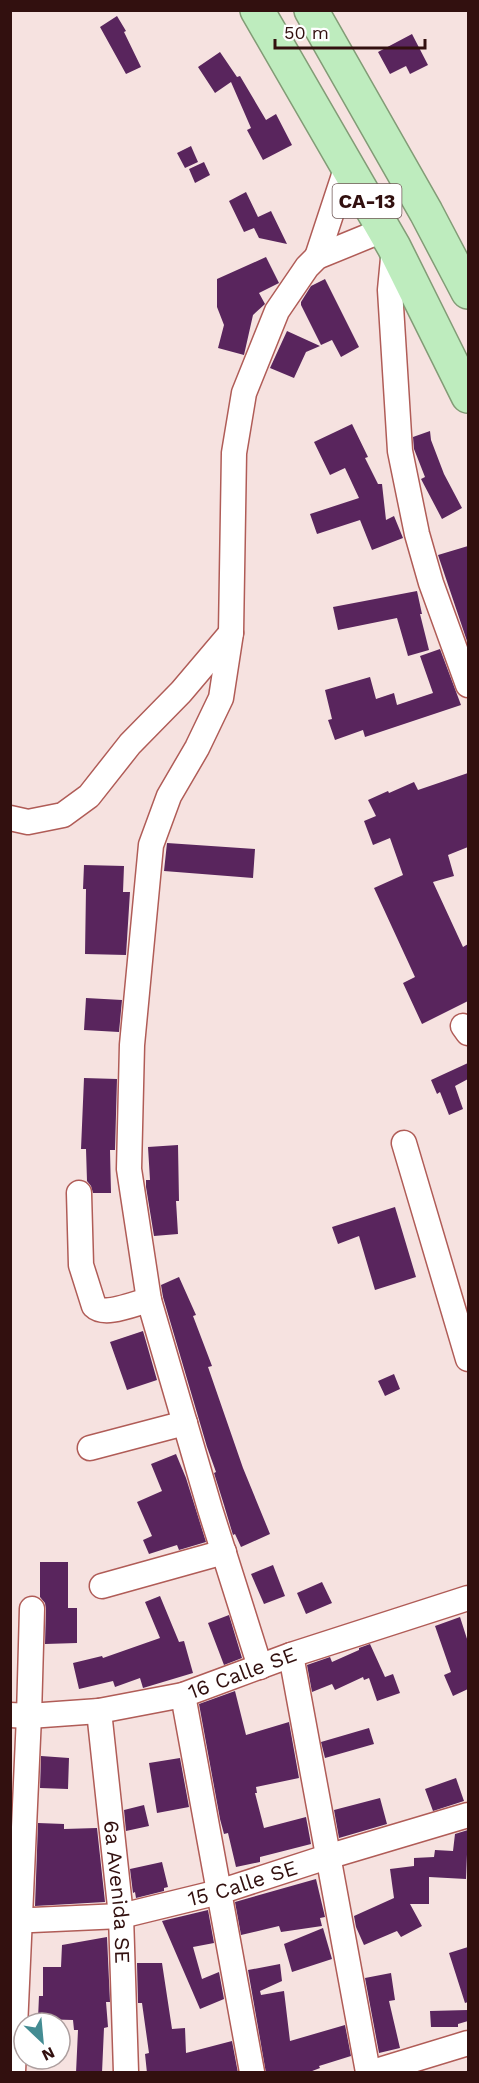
<svg xmlns="http://www.w3.org/2000/svg" width="479" height="2083" font-family="'Work Sans',sans-serif">
	<style>
		.building { fill: #59255d }
		.lines { fill: none; stroke-linecap: round; stroke-linejoin: round }
		.minor-casing { stroke: #b05c57; stroke-width: 27 }
		.trunk-casing { stroke: #829c76; stroke-width: 36 }
		.minor { stroke: #fff; stroke-width: 24 }
		.trunk { stroke: #beecbe; stroke-width: 33 }
		.labels { text-anchor: middle; stroke-width: 6; stroke-linejoin: round; paint-order: stroke }
		.shield { fill: #fff; stroke: #705857; stroke-width: 1.5 }
		.shield-label { font-size: 20px; font-weight: bold; fill: #32100f }
		.street-label { font-size: 21px; fill: #32100f; stroke: #fff }
	</style>
	<rect width="100%" height="100%" fill="#f6e2e0"/>
	<path class="building" d="M117,16L126,31L124,32L141,67L126,74L100,27Z
		M412,34L428,65L410,74L406,66L390,74L378,52Z
		M220,52L237,77L240,76L266,120L276,114L292,145L263,160L247,130L251,128L231,82L215,93L198,67Z
		M191,146L198,162L185,168L177,153Z
		M204,162L210,175L195,183L189,169Z
		M246,192L258,217L271,211L287,244L259,238L254,228L244,232L229,201Z
		M266,257L279,283L259,293L265,304L253,315L244,355L218,348L224,325L217,307V279Z
		M325,279L359,347L341,357L332,340L321,345L301,305V302L311,286Z
		M287,331L320,346L306,352L294,378L270,368Z
		M352,424L368,457L365,458L378,484H382L386,520L394,516L403,538L372,550L360,520L317,534L310,514L359,498L345,468L330,475L314,442Z
		M430,431L431,440L444,474L462,508L442,519L421,479L425,477L414,449L413,437Z
		M468,546V644L438,555Z
		M417,591L422,614H420L429,650L408,656L397,618L338,630L333,607Z
		M440,649L461,705L365,737L363,730L335,740L328,720L332,719L325,690L370,677L376,699L394,693L397,705L433,693L420,656Z
		M468,773V847L448,855L454,876L433,882L463,947L468,944V1001L422,1024L403,983L415,977L374,888L403,875L390,838L373,845L364,821L376,816L368,800L388,791L389,793L414,782L418,790Z
		M167,843L255,849L253,878L164,871Z
		M84,865L124,866L123,892H130L126,955L85,954L86,889H83Z
		M86,998L122,1000L119,1032L84,1030Z
		M468,1063V1079L455,1086L463,1109L449,1115L440,1092L437,1094L431,1080Z
		M84,1078L117,1079L115,1150H110L111,1193H93L91,1186L87,1181L86,1149H81Z
		M178,1145L179,1201H176L178,1234L154,1236L146,1187V1180H150L148,1147Z
		M395,1207L416,1277L375,1290L359,1236L338,1244L332,1227Z
		M179,1277L196,1315L193,1316L212,1366L208,1367L243,1468L270,1534L241,1547L235,1534L233,1535L224,1505L214,1473L216,1472L207,1447L163,1297L161,1285Z
		M143,1331L157,1380L127,1390L110,1342Z
		M394,1374L400,1389L385,1396L378,1381Z
		M176,1454L186,1478L206,1542L179,1550L177,1545L149,1554L143,1540L152,1536L137,1502L162,1491L151,1464Z
		M40,1562H68V1608H77V1643L45,1644L46,1609L45,1603L40,1597Z
		M273,1565L285,1596L264,1604L251,1574Z
		M322,1582L332,1603L306,1614L297,1593Z
		M160,1596L179,1642L184,1641L193,1673L143,1688L140,1678L115,1687L113,1681L79,1689L73,1663L102,1656L103,1658L160,1638L145,1602Z
		M229,1615L242,1658L224,1665L208,1623Z
		M460,1617L468,1642V1689L453,1696L444,1675L451,1672L435,1626Z
		M370,1644L385,1677L393,1674L400,1693L377,1701L369,1678L364,1680L363,1677L335,1690L332,1684L312,1692L307,1665L330,1657L332,1662L359,1650V1648Z
		M235,1691L246,1735L289,1722L299,1778L256,1787L257,1793H255L264,1828L306,1817L311,1844L260,1857V1862L236,1867L228,1833L224,1834L220,1819L199,1704Z
		M369,1728L374,1744L325,1758L321,1742Z
		M41,1756L69,1758L68,1789L40,1788Z
		M180,1758L189,1807L157,1813L149,1763Z
		M456,1778L464,1801L433,1811L425,1789Z
		M380,1798L387,1824L339,1838L334,1810Z
		M144,1805L149,1826L126,1831L124,1810Z
		M38,1823L64,1824V1829L97,1828L105,1902L35,1906Z
		M468,1830L466,1879L429,1877V1904H410L422,1926L401,1937L397,1931L364,1945L356,1927L354,1916L394,1898L390,1869L414,1866V1858L434,1857L435,1850L453,1851L455,1834Z
		M162,1862L168,1887L164,1888V1891L136,1898L135,1892L133,1893L130,1869Z
		M316,1879L325,1917L320,1918L322,1926L281,1932L279,1926L241,1935L235,1902Z
		M208,1910L214,1943L193,1947L202,1979L219,1972L224,1999L200,2009L162,1921Z
		M323,1928L332,1959L292,1972L284,1944Z
		M107,1937L110,2002H106L108,2027L104,2028L102,2073H76L78,2030H74L73,2020L38,2019L39,1996H43V1967H61L62,1945Z
		M468,1947V2002L465,2003L449,1953Z
		M137,1963H162L172,2029L185,2028L186,2053L232,2041L238,2073H147L145,2054L149,2053L142,2003H138Z
		M280,1964L282,1981L260,1991L261,1995L284,1991L290,2041L345,2025L351,2056L319,2066L320,2068L307,2073H266L248,1970Z
		M391,1973L395,2000L389,2001L400,2048L379,2053L365,1978Z
		M468,2010V2021L458,2024V2027H431L430,2011Z"/>
	<g class="lines">
		<g class="minor-casing">
			<g id="minor">
				<path d="M394,248L390,290L400,451L417,534L431,583L468,685"/>
				<path d="M317,257L347,166"/>
				<path d="M10,818L28,822L63,815L89,796L130,744L181,692L231,633"/>
				<path d="M463,1026L468,1033"/>
				<path d="M404,1143L468,1359"/>
				<path d="M79,1193L81,1265L94,1306C105,1317 135,1303 149,1300"/>
				<path d="M90,1448L185,1423"/>
				<path d="M102,1586L224,1552"/>
				<path d="M291,1655L368,2072"/>
				<path d="M260,1667L210,1509L149,1300L129,1169L132,1045L151,845L169,796L197,748L221,698L231,633L234,453L244,393L277,311L307,267L317,257L383,230"/>
				<path d="M183,1695L252,2072"/>
				<path id="s1" d="M99,1711L121,1916L126,2072"/>
				<path id="s2" d="M10,1715L29,1716L99,1711L183,1695L291,1655L468,1598"/>
				<path id="s3" d="M10,1921L121,1916L219,1892L327,1857L468,1815"/>
				<path d="M13,2072L29,1716L32,1609"/>
				<path d="M373,2072L468,2043"/>
			</g>
		</g>
		<g class="trunk-casing">
			<path id="trunk" d="M257,10L394,247L468,396
				M311,10L426,212L468,292"/>
		</g>
		<use href="#minor" class="minor"/>
		<use href="#trunk" class="trunk"/>
	</g>
	<g class="labels">
		<rect class="shield" x="332.5" y="184" width="69" height="34" rx="4.5"/>
		<g class="shield-label">
			<text x="367" y="208">CA-13</text>
		</g>
		<g class="street-label">
			<text dy="7" stroke="none"><textPath href="#s2" startOffset="238">16 Calle SE</textPath></text>
			<text dy="7" stroke="none"><textPath href="#s3" startOffset="237">15 Calle SE</textPath></text>
			<text dy="7" stroke="none"><textPath href="#s1" startOffset="182">6a Avenida SE</textPath></text>
		</g>
	</g>
	<rect width="479" height="2083" fill="none" stroke="#32100f" stroke-width="24"/>
	<g transform="translate(42 2041) rotate(154)"><circle r="28" fill="#ffffff" stroke="#ad9f9f" stroke-width="1.5"/>
	<path d="M0-4.5L10 22L0 15L-10 22Z" fill="#448c93"/>
	<text y="-9" font-size="16" font-weight="bold" text-anchor="middle" fill="#32100f">N</text>
	</g>
	<path d="M275 39v9h150v-9" fill="none" stroke="#32100f" stroke-width="3"/>
	<text x="284" y="39" font-size="18" fill="#32100f" stroke="#ffffff" stroke-width="4.5" paint-order="stroke">50 m</text>
</svg>
